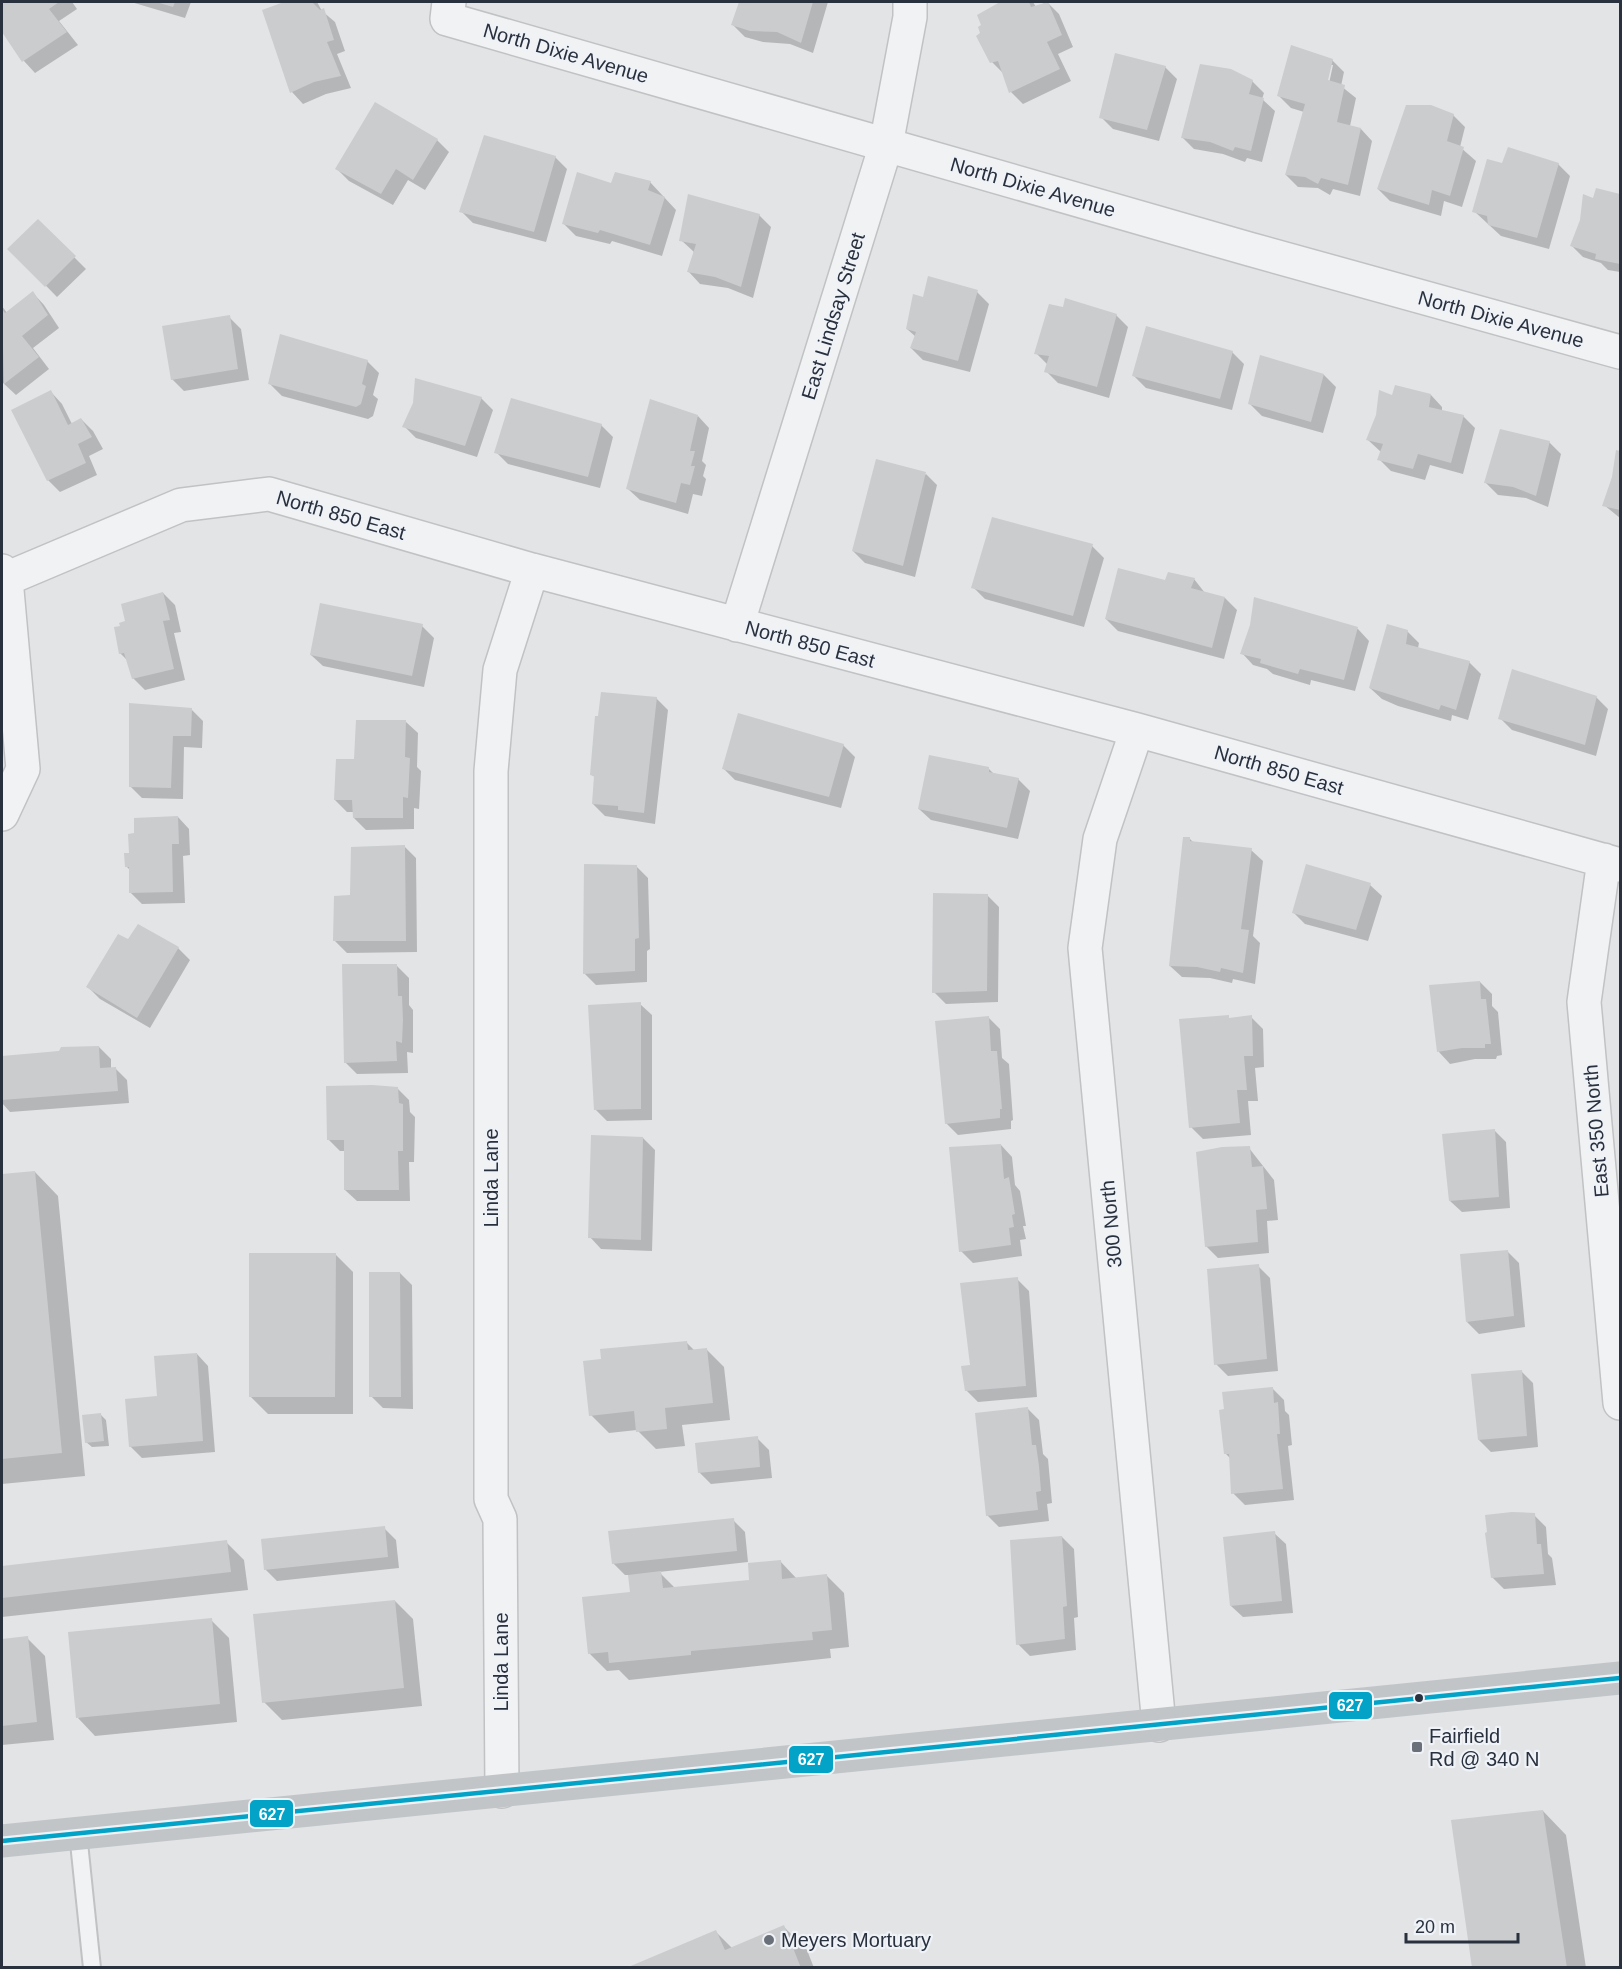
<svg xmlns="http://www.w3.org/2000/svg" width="1622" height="1969" font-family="Helvetica,sans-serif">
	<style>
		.shadow { fill: #0003; fill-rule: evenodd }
		.building { fill: #caccce }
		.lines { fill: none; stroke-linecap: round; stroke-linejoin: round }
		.service-casing { stroke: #c0c2c4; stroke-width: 20 }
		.minor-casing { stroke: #c0c2c4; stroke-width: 36 }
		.service { stroke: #f1f2f3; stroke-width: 16 }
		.minor { stroke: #f1f2f3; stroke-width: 33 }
		.secondary { stroke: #c2c5c8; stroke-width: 33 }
		.bus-1-casing { stroke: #eff2f6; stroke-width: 9 }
		.bus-1 { stroke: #02a3c7; stroke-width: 4.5 }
		.bus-dot { fill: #29313f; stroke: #eff2f6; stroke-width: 2 }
		.poi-dot { fill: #6a7079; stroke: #eff2f6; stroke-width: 2 }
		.labels { text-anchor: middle; stroke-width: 4.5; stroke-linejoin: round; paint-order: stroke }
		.street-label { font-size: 20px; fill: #29313f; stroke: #eff2f6 }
		.poi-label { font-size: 20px; fill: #29313f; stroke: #eff2f6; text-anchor: start }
		.line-badge { stroke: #eff2f6; stroke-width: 2 }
		.badge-label { font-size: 16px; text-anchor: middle; font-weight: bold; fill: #fff }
	</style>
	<rect width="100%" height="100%" fill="#e2e4e6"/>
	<path class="shadow" d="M2,2H72L77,9L59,21L78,45L35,73L24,61L2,29Z
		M131,2H191L185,18Z
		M288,2H317L322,11L335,22L345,51L337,54L351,88L326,94L303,104L292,92L264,11Z
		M741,2H828L813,53L790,44L763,42L745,37L733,25Z
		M1005,2H1033L1036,7L1047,2L1059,14L1073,47L1058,54L1071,81L1023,104L1011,92L1004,74L992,62L979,15Z
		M1332,60L1344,72L1341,86L1356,98L1350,126L1361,129L1372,141L1360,196L1333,189L1330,195L1318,188L1298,187L1286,175L1304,112L1291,108L1279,96ZM1330,65H1333L1328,88L1325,87Z
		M1165,67L1177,79L1159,141L1113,129L1101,117Z
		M1252,81L1264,93L1262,99L1275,111L1262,162L1247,158L1245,162L1223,154L1194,149L1182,137Z
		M1453,115L1465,127L1460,147L1476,161L1462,207L1444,201L1441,216L1390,201L1378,189Z
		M437,140L449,152L425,190L408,180L393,205L349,181L337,169Z
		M555,157L567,169L546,242L473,223L461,211Z
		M1558,164L1570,176L1549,249L1501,236L1474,211L1503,165Z
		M650,182L676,210L662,256L612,241L610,244L576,236L564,224L612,185Z
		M1597,190L1620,196V272L1608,270L1601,263L1583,257L1572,246Z
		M759,215L771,227L753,298L728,288L700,284L689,272L694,252L681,240Z
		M38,221L86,269L57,297L10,249Z
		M977,292L989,304L970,372L923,360L911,348L916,337L907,329L924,299Z
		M33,293L44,305L59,328L33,348L49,369L16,395L2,382V306L7,313Z
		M1116,315L1128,327L1109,398L1058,383L1046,371L1048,365L1036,353Z
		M229,317L241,329L249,380L184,391L172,379Z
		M1232,352L1244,364L1232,410L1146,388L1134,376Z
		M1262,357L1324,375L1336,387L1323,433L1262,416L1250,404Z
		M367,361L379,373L373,395L378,399L373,416L368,419L282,396L270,384Z
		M51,392L62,404L72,424L81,419L93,431L103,449L89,456L97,475L60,492L48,480L13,411Z
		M1431,395L1442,407V411L1463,416L1475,428L1463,474L1430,465L1425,480L1391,471L1379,459L1381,452L1368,440L1393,397Z
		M481,398L493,410L477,457L416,438L404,426L414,404Z
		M698,416L709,428L702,461L706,465L703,476L706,479L702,496L693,494L688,514L640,500L628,489Z
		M601,425L613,437L600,488L508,464L496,452Z
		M1549,442L1561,454L1548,507L1526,498L1498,495L1486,483Z
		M1617,452L1620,453V518L1604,505L1613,478Z
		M926,474L937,485L915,577L865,563L853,551Z
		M1092,546L1104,558L1084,627L985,599L973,587Z
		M1194,579L1205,593L1225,598L1237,610L1224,659L1118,631L1106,619L1166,582Z
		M163,593L175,605L181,632L174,633L185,680L145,690L133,678L128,661L120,653L121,628Z
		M1255,599L1358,629L1369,641L1355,691L1311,680L1310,685L1273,674L1267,669L1253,665L1242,653L1251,626Z
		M422,626L434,638L424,687L323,666L311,655Z
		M1407,631L1419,643L1418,648L1469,662L1481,674L1468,720L1452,715L1451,721L1398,706L1382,699L1370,688Z
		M1596,697L1608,709L1596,756L1512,730L1500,718Z
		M656,698L668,710L655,824L605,816L593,804L596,778L592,775Z
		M191,709L203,721L202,748L184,747L183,799L142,798L130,786Z
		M406,722L418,733L417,767L421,771L419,809L414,808V829L366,830L354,818V812H347L335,800Z
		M843,745L855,757L841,808L735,780L723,768Z
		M989,769L994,774L1018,779L1030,791L1018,839L931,820L919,809Z
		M178,817L189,829L190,855L183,856L185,903L142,904L130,892V870L127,867L131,854Z
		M1190,839L1194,843L1251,850L1263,861L1253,936L1260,943L1255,984L1233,979L1232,983L1210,978L1182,977L1170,966Z
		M404,846L416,858L417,952L347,953L335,941L352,897Z
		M636,866L648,878L650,949L647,951V982L596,985L584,973Z
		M1370,885L1382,896L1368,941L1305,924L1293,912Z
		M987,895L999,907L998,1002L946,1004L934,992Z
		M129,941L178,948L190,960L150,1028L100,999L88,987Z
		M397,966L409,978V1005L413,1010V1053L407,1052L408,1073L357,1074L345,1062Z
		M1480,982L1492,994V1006L1498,1012L1502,1055L1497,1056L1496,1059H1475L1450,1064L1439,1052L1431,986Z
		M640,1004L652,1015V1120L607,1121L595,1109Z
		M988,1017L1000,1029L1002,1058L1009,1064L1013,1120L1011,1121V1129L958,1135L946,1123Z
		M1251,1017L1263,1029L1264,1067L1255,1068L1258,1101H1248L1251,1135L1203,1139L1191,1127Z
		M99,1047L111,1059V1068H115L127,1080L129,1103L10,1112L2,1103V1058Z
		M397,1088L409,1100L410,1112L415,1117L414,1162H409L410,1201H357L345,1190L346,1151H340L328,1139Z
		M1494,1130L1506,1142L1510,1208L1462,1212L1450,1201Z
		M643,1138L655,1150L652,1251L601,1249L590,1237Z
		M1001,1145L1012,1157L1015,1185L1020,1191L1026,1226H1023L1026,1239L1020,1240L1022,1256L973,1263L961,1251Z
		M1249,1148L1274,1180L1278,1220L1267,1221L1269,1253L1218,1258L1206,1246Z
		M35,1172L58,1196L85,1476L2,1484V1175Z
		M1507,1251L1519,1263L1525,1327L1479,1334L1467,1322Z
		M335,1254L353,1272V1414H268L250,1396Z
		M1258,1266L1270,1278L1278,1371L1228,1376L1216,1364Z
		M400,1273L412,1285L413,1409L383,1408L371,1396Z
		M1017,1279L1029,1291L1037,1397L978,1402L966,1390L972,1366Z
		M686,1342L695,1351L707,1350L724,1367L730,1420L682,1425L685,1446L656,1449L637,1430L609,1433L591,1415L603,1360Z
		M197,1354L208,1366L215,1452L142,1458L130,1446L158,1397Z
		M1521,1371L1533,1383L1538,1447L1491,1452L1479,1440Z
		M1272,1388L1284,1400L1285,1411L1289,1415L1292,1445L1288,1446L1294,1500L1245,1505L1233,1493L1231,1459L1226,1454Z
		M1027,1408L1039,1420L1043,1454L1048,1459L1052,1503L1047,1504L1049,1521L999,1527L987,1515Z
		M100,1414L106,1420L109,1446L92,1447L86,1442Z
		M757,1438L769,1450L772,1478L711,1484L699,1472Z
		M1534,1515L1546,1527L1548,1554L1552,1558L1556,1585L1504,1589L1492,1577Z
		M733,1520L745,1532L748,1562L659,1572L676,1589L751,1581L780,1561L797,1579L826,1575L844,1593L849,1647L830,1649L831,1658L629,1680L619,1670L607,1671L589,1653L632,1593L630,1575H625L613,1563Z
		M384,1528L396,1540L399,1568L277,1581L265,1569Z
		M1274,1533L1286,1544L1293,1613L1243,1617L1231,1606Z
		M1062,1537L1074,1549L1078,1617L1074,1618L1076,1650L1030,1656L1018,1644Z
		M226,1542L244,1560L248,1590L2,1617V1567Z
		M395,1601L413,1619L422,1706L282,1720L264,1702Z
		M211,1620L229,1638L237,1722L95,1736L78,1718Z
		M27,1638L45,1656L54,1740L2,1745V1640Z
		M1543,1811L1566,1835L1586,1968H1473Z
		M784,1927L807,1950L814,1968H630L716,1932L732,1948Z"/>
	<path class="building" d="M2,2H59L49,9L67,32L22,62L2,32Z
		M156,2H175L173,7Z
		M284,2H312L320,10L324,8L334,40L327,42L341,76L314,82L290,93L262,10Z
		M739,2H813L801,43L777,32L750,31L731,25Z
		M1000,2H1029L1031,7L1048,2L1062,35L1047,42L1060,69L1009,93L998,61L990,63L976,36L980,33L978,27L981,25L977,15Z
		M1291,45L1333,59L1328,80L1345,85L1337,122L1361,128L1348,185L1321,178L1318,184L1305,177L1285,175L1305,104L1277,96Z
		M1115,53L1166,66L1147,130L1099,118Z
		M1200,64L1231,69L1253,80L1249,94L1264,98L1251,151L1235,147L1233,151L1210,142L1181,138Z
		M375,102L438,139L413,180L396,169L381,194L335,169Z
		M1406,105H1431L1454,114L1447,141L1464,147L1450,196L1432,190L1429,205L1377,189Z
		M484,135L556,156L534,232L459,212Z
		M1508,147L1559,163L1537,238L1488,225L1487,216L1472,212L1487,159L1502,163Z
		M577,172L611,183L615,172L651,181L648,190L665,197L650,245L600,230L598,233L562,224Z
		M1596,188L1620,194V264L1595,259L1596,254L1570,246L1580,220L1583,194L1593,198Z
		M688,194L760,214L741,287L715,277L687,272L696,244L679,241Z
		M38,219L76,256L45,287L7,249Z
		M928,276L978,290L958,361L910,348L916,332L906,329L913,294L923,297Z
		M33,291L48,315L22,336L39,357L4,384L2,309L5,313Z
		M1065,298L1117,314L1097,387L1044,372L1049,356L1034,354L1049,304L1063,307Z
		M230,315L238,369L171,380L162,326Z
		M1146,326L1233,351L1220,399L1132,376Z
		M280,334L368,360L362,384L366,386L361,404L356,407L268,384Z
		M1260,355L1324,374L1311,422L1248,404Z
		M415,378L482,397L465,446L402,427L413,403Z
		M1395,385L1431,394L1429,407L1464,415L1451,463L1418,454L1413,469L1377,460L1383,444L1366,440L1376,415L1379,390L1392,395Z
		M51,390L68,425L81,418L92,437L78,444L86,463L47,481L11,410Z
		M511,398L602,424L588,477L494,453Z
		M650,399L698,415L690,451H695L691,466H695L690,485L681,483L676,503L626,489Z
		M1500,429L1550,441L1536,496L1513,487L1484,483Z
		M1616,450L1620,451V510L1602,506L1612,477Z
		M876,459L926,472L903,566L852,551Z
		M992,517L1093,544L1073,616L971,588Z
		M1118,568L1165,580L1168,572L1195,578L1191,588L1225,597L1212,648L1105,619Z
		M163,592L170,620L163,621L174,669L132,679L124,653L119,654L114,627L120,626L119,623L125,621L121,604Z
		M1254,597L1358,627L1344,680L1300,669L1298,674L1260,663L1261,659L1240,654L1250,625Z
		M320,603L423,624L412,676L310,655Z
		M1387,624L1408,630L1406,644L1470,661L1456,710L1441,705L1439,710L1369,688Z
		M1512,669L1597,696L1585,745L1498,719Z
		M601,692L657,697L644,813L618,810V806L592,804L594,776L590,775L595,716H598Z
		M129,703L192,708L191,736H173L171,788L129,787Z
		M738,713L844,744L829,797L722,769Z
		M356,720H406L405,757L410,758L408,798L403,797V818H353L352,800H334L336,759H354Z
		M929,755L989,767V772L1019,778L1007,828L918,809Z
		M178,816L179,844H172L173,892L129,893V867H125L124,853H129L128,834L134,833V818Z
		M1183,837H1190V841L1252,848L1241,929L1249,930L1243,973L1221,968L1220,972L1197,967L1169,966Z
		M405,845L406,941H333L334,896L350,895L351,847Z
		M584,864L637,865L639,938L635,939V971L583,974Z
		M1306,864L1371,883L1356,930L1292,913Z
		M933,893L988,894L987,991L932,993Z
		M138,924L179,947L137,1018L86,987L118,934L128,939Z
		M342,964H397L398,996H402L403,1020L402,1043L396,1041L397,1061L344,1063Z
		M1480,981L1481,999H1486L1491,1044H1485V1048H1462L1437,1052L1429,985Z
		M641,1002V1109L594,1110L588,1005Z
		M1229,1015V1018L1252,1015L1253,1056H1244L1247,1090H1237L1240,1123L1189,1128L1179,1019Z
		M989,1016L991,1051H997L1002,1109H1000V1118L945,1124L935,1021Z
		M99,1046L100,1068L116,1067L118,1091L2,1100V1056L59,1051L61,1047Z
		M372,1085L398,1087L399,1103L403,1104V1151H398L399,1190H344V1140H327L326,1086Z
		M1495,1129L1499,1197L1449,1201L1442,1134Z
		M591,1135L643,1137L641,1240L588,1238Z
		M1001,1144L1004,1179L1009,1177L1015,1214L1012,1215L1014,1227L1009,1228L1011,1245L959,1252L949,1147Z
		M1250,1146L1252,1167L1263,1166L1267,1209L1256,1210L1258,1242L1205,1247L1196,1152L1222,1147Z
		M35,1171L62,1453L2,1459V1174Z
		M1508,1250L1514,1316L1466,1322L1460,1254Z
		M249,1253H336L335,1397H249Z
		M1259,1264L1267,1359L1214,1365L1207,1269Z
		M369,1272H400L401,1397H369Z
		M1018,1277L1026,1386L965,1391L961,1366L970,1365L960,1283Z
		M687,1341L688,1350L707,1348L713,1403L665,1408L667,1429L636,1432L634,1411L589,1416L583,1361L601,1359L600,1349Z
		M197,1353L203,1441L129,1447L125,1399L157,1396L154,1356Z
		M1522,1370L1527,1436L1478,1440L1471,1374Z
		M1273,1387L1274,1403L1278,1402L1280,1434H1277L1283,1489L1231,1494L1229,1454H1224L1219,1410L1224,1409L1222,1392Z
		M1028,1407L1032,1445H1036L1039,1466L1041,1491L1036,1492L1038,1510L986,1516L975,1413Z
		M101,1413L104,1441L85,1443L82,1415Z
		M758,1436L760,1467L698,1473L695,1443Z
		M1512,1512L1535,1513L1537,1544H1541L1544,1574L1491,1578L1485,1533L1487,1532L1485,1515Z
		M734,1518L737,1551L612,1564L608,1531Z
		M385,1526L388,1557L264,1570L261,1539Z
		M1275,1531L1282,1601L1230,1606L1223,1537Z
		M1062,1536L1067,1606L1063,1607L1065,1639L1016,1645L1010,1540Z
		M227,1540L231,1572L2,1598V1566Z
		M781,1560L782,1579L827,1574L832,1630L812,1632L813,1640L691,1651V1655L609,1663L608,1652L588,1654L582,1597L630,1592L628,1575L661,1571L663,1588L749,1580L748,1563Z
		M395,1600L404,1688L262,1703L253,1614Z
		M212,1618L220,1704L76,1718L68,1632Z
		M28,1636L37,1722L2,1726V1639Z
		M1543,1810L1567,1968H1472L1451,1820Z
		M784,1925L801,1968H626L716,1930L725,1950Z"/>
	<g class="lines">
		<g class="service-casing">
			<path id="service" d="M78,1833L92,1968"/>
		</g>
		<g class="minor-casing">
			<path id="minor" d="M449,2L447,19L1249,249L1620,352
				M2,571L6,579L23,769L2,814
				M6,579L181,505L269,494L532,570L1137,730L1620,865
				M737,625L886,145L910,17V2
				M1137,730L1100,839L1085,948L1159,1725
				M1604,860L1584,1002L1620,1403
				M502,1791L500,1519L491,1499V771L500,670L532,570"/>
		</g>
		<use href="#service" class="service"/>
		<use href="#minor" class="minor"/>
		<path class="secondary" d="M2,1841L1620,1678"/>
		<g class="bus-1-casing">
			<path id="bus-1" d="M2,1841L1620,1678"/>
		</g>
		<use href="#bus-1" class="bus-1"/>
	</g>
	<circle class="bus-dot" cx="1419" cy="1698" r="5"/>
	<g class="poi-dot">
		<rect x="1411" y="1741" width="12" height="12" rx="3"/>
		<circle cx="769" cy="1940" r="6"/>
	</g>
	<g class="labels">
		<g class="street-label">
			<text transform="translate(566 53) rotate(16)" y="7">North Dixie Avenue</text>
			<text transform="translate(1033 187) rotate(16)" y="7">North Dixie Avenue</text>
			<text transform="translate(833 316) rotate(-73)" y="7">East Lindsay Street</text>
			<text transform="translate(1501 319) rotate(15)" y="7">North Dixie Avenue</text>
			<text transform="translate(341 515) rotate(16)" y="7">North 850 East</text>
			<text transform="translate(810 644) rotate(15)" y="7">North 850 East</text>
			<text transform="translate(1279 770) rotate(16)" y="7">North 850 East</text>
			<text transform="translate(1596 1131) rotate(-95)" y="7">East 350 North</text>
			<text transform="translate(491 1178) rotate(-90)" y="7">Linda Lane</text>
			<text transform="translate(1111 1224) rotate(-95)" y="7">300 North</text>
			<text transform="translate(501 1662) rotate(-90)" y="7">Linda Lane</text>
		</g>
		<g class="poi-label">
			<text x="1429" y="1743">Fairfield<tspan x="1429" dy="23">Rd @ 340 N</tspan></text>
			<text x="781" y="1947">Meyers Mortuary</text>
		</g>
	</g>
	<g class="line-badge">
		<rect x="1328" y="1691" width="45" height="29" rx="6" fill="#02a3c7"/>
		<rect x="788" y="1745" width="46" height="29" rx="6" fill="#02a3c7"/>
		<rect x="249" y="1799" width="45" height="29" rx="6" fill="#02a3c7"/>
	</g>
	<g class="badge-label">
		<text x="1350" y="1711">627</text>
		<text x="811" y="1765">627</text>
		<text x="272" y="1820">627</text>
	</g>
	<rect width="1622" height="1969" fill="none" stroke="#29313f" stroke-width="6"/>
	<path d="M1406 1933v9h112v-9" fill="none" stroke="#29313f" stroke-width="3"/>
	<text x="1415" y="1933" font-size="18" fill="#29313f" stroke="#eff2f6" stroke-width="4.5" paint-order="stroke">20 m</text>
</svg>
